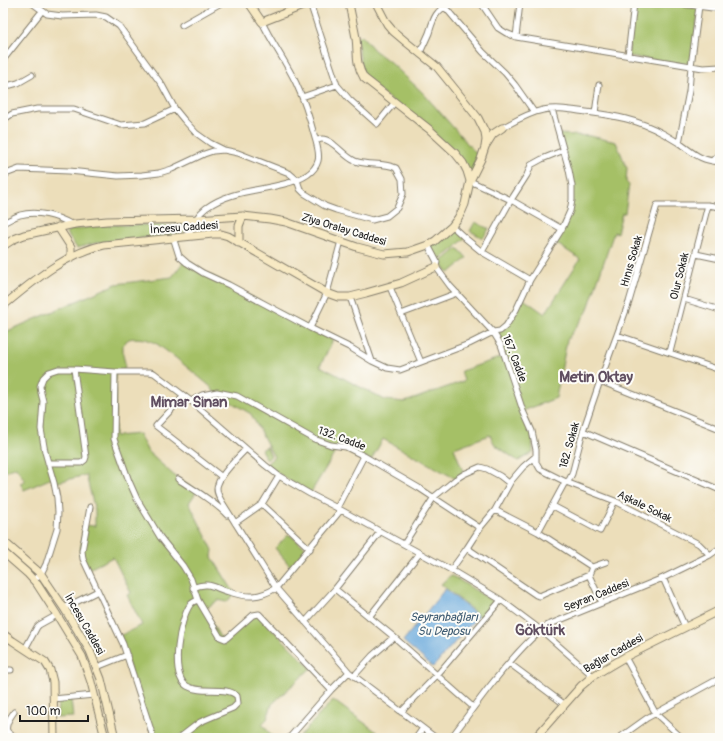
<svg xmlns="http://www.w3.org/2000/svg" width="723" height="741" font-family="Pangolin,sans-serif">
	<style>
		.green { fill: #a5c066; stroke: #606e41 }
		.water { fill: #68a8db; stroke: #42627c }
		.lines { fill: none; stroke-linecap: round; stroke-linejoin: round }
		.street-casing { stroke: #847d6b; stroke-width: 7 }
		.secondary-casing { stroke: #847d6b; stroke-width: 9 }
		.street { stroke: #fff; stroke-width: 5 }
		.secondary { stroke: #f7e9c3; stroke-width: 7 }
		.labels { text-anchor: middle; stroke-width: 4; stroke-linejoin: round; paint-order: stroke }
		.street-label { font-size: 11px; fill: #1c1c1c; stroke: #fdfcf7 }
		.water-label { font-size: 12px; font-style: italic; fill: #3e5b72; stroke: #fdfcf7 }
		.district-label { font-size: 15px; font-weight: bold; fill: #604e60; stroke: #fdfcf7 }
	</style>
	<rect width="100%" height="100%" fill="#fdfcf7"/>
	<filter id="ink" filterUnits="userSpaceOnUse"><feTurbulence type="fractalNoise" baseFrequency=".025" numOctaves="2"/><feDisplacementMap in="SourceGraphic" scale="8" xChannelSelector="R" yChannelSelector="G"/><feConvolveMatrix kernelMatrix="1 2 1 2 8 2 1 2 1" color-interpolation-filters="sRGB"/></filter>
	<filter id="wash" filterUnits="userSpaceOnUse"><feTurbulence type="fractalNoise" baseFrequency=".012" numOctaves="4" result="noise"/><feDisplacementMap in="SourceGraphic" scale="16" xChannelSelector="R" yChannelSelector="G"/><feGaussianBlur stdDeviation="0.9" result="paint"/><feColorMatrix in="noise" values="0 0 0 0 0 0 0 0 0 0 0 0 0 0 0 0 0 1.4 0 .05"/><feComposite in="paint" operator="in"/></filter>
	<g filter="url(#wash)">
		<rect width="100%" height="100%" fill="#ecdeba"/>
		<path class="green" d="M634,3H674L699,6L691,66L628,56Z
			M362,36L374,50L390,62L423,93L481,159L470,181L455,153L364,78L356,37Z
			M559,134L590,136L616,142L627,168L626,182L629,185L625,213H622L617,233L614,232L587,312L567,340L556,398L523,411L532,431L533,453L518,461L495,445L490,435L454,448L464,474L456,479L383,439L371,460L339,446L310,494L265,465L274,457L251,414L214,392L211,387L176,358L157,344L146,339L134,338L129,339L125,342L123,345V355L125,363L124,372H115V436L139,434L148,452L178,479L197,491L189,503L213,550L212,557L235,594L226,602L218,600L204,610L220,637L225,639L257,614L311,668L272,704L267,719L262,724L274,738H153L119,636L142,625L127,595L131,593L113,557L89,569L80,553L84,525L95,526V511L86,475L54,483L52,478L24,490L20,483L25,481L16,467L3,472V354L8,351L3,345V333L116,284L172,277L184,261L333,340L320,366L385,400L405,402L464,381L461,371L505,356L493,332L500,331L522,298L545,314L580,259L554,242L570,211L572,186Z
			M475,222L489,229L483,238L470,231Z
			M104,225H151L190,226V228L180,235L119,240L96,243L77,248L66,233L69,230Z
			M452,226L465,238L455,248L437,262L428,245Z
			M458,248L467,258L449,273L440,263Z
			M267,447L271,456L267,460L261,450Z
			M288,535H290L306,548L291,567L275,548Z
			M451,575L494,602L482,618L441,584Z
			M71,700L73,717L57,718L58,703Z
			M333,700L385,738H298Z"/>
		<path class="water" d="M445,589L478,616L433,667L403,641Z"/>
	</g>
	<g filter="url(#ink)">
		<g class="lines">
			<g class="street-casing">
				<path id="street" d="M32,3L47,14L62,16L96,15L106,17L119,26L162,85L175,109L184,120L196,133L210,143L224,150L238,153L289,173L297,180L300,189L304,193L325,206L336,210L372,220L387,216L397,208L403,194L402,179L396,168C383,162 368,166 355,161C344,157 333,139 322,139C320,139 318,140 316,141
					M310,3L337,85L349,99L377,124L395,102
					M481,3L498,28L506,33L516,37L691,66L703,68L720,67
					M674,3L720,9
					M444,6L483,52L505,73L515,85L534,112
					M182,25L221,3
					M516,37L520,3
					M420,53C423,46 426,40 429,33C434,17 435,12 450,3
					M628,56L634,3
					M3,60L42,11
					M3,87L18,83L32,75
					M302,97L337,85
					M595,113L599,85
					M3,120L12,114L37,109H74L121,125L145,123L175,109
					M502,128C515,121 528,113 543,110C557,107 571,110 586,112C615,116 637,119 664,134C669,137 674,140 679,143C695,154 699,160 720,162
					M679,143L689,91L691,66L699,6
					M712,161L720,153
					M3,175L19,169L69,171L118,176L142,175L159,173L172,169L204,154L213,151L224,150
					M470,181L511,200L562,229
					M3,223C9,220 14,217 20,215C37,210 57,216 71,224
					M452,226L465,238L482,252L530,280L562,229L570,211L572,200V186L569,170L552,109
					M185,236C188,234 192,231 193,227C195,225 195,221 196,219C199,214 202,211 206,208C229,191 258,191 284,184C297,181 314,175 318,161C320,154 317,145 315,138C310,119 304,100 296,83C286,62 272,43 262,22
					M173,237L179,256L187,263L203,273L229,285L310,328L351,348L372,361L387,368L400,370L469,344L493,332L500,331L506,326L516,310L530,280
					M428,245L437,262L436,267L450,286L493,332L501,345L523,411L532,431L536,450V462L540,469L566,482L615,501L699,544L710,555
					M482,252L511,200L527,175L531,165L542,159L564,150
					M696,254L720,259
					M390,287L401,314L457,293
					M350,297L372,361
					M684,299L720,310
					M401,314L421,362
					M310,328L327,293L341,241
					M617,335L720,370
					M670,352L708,205
					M115,372L114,439L129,481L137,499L160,537L183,566L191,579L198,600L220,637L225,639L227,638L253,615L259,614L331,690
					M600,381L720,429
					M183,397L156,426L222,477
					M191,401L202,395L217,392L237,396L314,439L331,445L346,447L364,456L419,488L480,528
					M583,431L720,490
					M246,449C239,456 220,476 218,484C215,490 219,497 222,502L276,588L349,672L436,738
					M48,463H81L85,460L86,457L74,369
					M178,479C194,490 213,500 227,515
					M262,504L310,549
					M553,506L600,531L615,501
					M90,507L82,551L83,559L98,591
					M337,508L364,456
					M495,510L538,532L592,567L606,562
					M235,523L262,504L279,476
					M538,532L564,484L569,480L572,474L583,431L600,381L629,302L657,205H708L720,207
					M404,544L434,497L456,479L464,474L480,467L487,469L500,476L509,483
					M467,548L536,595L540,596L544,594L589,575L592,567
					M451,570L467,548L480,528L495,510L511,481L523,467L536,456
					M589,575L602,603
					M663,578L685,627
					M33,580L41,574L46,564L57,529L58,512L57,498L54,483L45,452L41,429L43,401L41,393L40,386L43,378L49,372L58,369H74L115,372H150L154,373L191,401L265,465L279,476L310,494L341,510L451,570L501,600L541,630L593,676
					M193,588C209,581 214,588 229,592C248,598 259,598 276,588L341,510
					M335,589L394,637
					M64,608L98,591L123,644L150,727L153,738
					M369,617L420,553
					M305,622L335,589L380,532
					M25,649L37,627L39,625L57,615
					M625,657L656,714L682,738
					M509,663L564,704
					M97,667L127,655
					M3,670H11
					M354,676L372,656L394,637L473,707
					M53,699L94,695
					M14,712C11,716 5,725 7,731C9,734 13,736 16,738
					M401,712L437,675L501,600
					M290,737L331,690L349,672
					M179,738L200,722L233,708L238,703L237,696C226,685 202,695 187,686C169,675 180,619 190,605C192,602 195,601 198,600
					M416,738L423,728
					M451,738C476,704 501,669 531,639C536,634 542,630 548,625L663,578L710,555L720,548
					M619,738L647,718L720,678"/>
			</g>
			<g class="secondary-casing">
				<path id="secondary" d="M249,3L262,22L310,3
					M349,3C351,15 354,26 356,38C358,54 355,63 364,78L429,129L455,153L463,163L467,171L470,181
					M486,145L493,134L502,128
					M58,227L71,247V257
					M239,243V226L243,216
					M3,246L14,239L24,235L75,224L107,221L196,219L243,216L270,219L286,222L357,247L384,254L408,252L428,245L435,241L452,226L458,218L462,211L465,204L470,181L481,159L485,147L486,140L485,132L478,118L450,83L437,67L406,42L393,31L387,24L376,3
					M3,306C33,281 66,253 104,245L213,234H221L228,236L327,293L338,297H350L366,293L401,283L436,267
					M3,541L34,568L41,574L64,608L90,651L101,679L115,738
					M3,552L27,573L37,584L57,615L82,656L91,682L105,738
					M3,634L13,641L45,662L50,670L53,682L54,738
					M535,738L581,686L593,676L625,657L720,610"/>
			</g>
			<use href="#street" class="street"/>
			<use href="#secondary" class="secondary"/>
		</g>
	</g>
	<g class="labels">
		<g class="street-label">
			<text transform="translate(184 227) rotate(-4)" y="4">İncesu Caddesi</text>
			<text transform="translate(344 229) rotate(17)" y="4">Ziya Oralay Caddesi</text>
			<text transform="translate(631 261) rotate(-74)" y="4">Hınıs Sokak</text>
			<text transform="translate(679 276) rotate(-76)" y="4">Olur Sokak</text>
			<text transform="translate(515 358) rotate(69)" y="4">167. Cadde</text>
			<text transform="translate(342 438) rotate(20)" y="4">132. Cadde</text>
			<text transform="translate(569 445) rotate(-74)" y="4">182. Sokak</text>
			<text transform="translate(645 506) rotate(26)" y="4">Aşkale Sokak</text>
			<text transform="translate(596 595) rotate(-22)" y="4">Seyran Caddesi</text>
			<text transform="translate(85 624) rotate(60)" y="4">İncesu Caddesi</text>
			<text transform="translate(613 653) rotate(-30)" y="4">Bağlar Caddesi</text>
		</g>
		<g class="water-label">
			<text x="444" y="621">Seyranbağları<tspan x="444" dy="14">Su Deposu</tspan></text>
		</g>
		<g class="district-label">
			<text x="596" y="382">Metin Oktay</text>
			<text x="189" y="407">Mimar Sinan</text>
			<text x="540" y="635">Göktürk</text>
		</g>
	</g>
	<rect width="723" height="741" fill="none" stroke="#fdfcf7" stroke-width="16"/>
	<path d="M20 715v6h68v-6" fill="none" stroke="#1c1c1c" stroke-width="2"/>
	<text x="26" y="715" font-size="12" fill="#1c1c1c" stroke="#fdfcf7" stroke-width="3" paint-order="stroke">100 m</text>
</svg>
